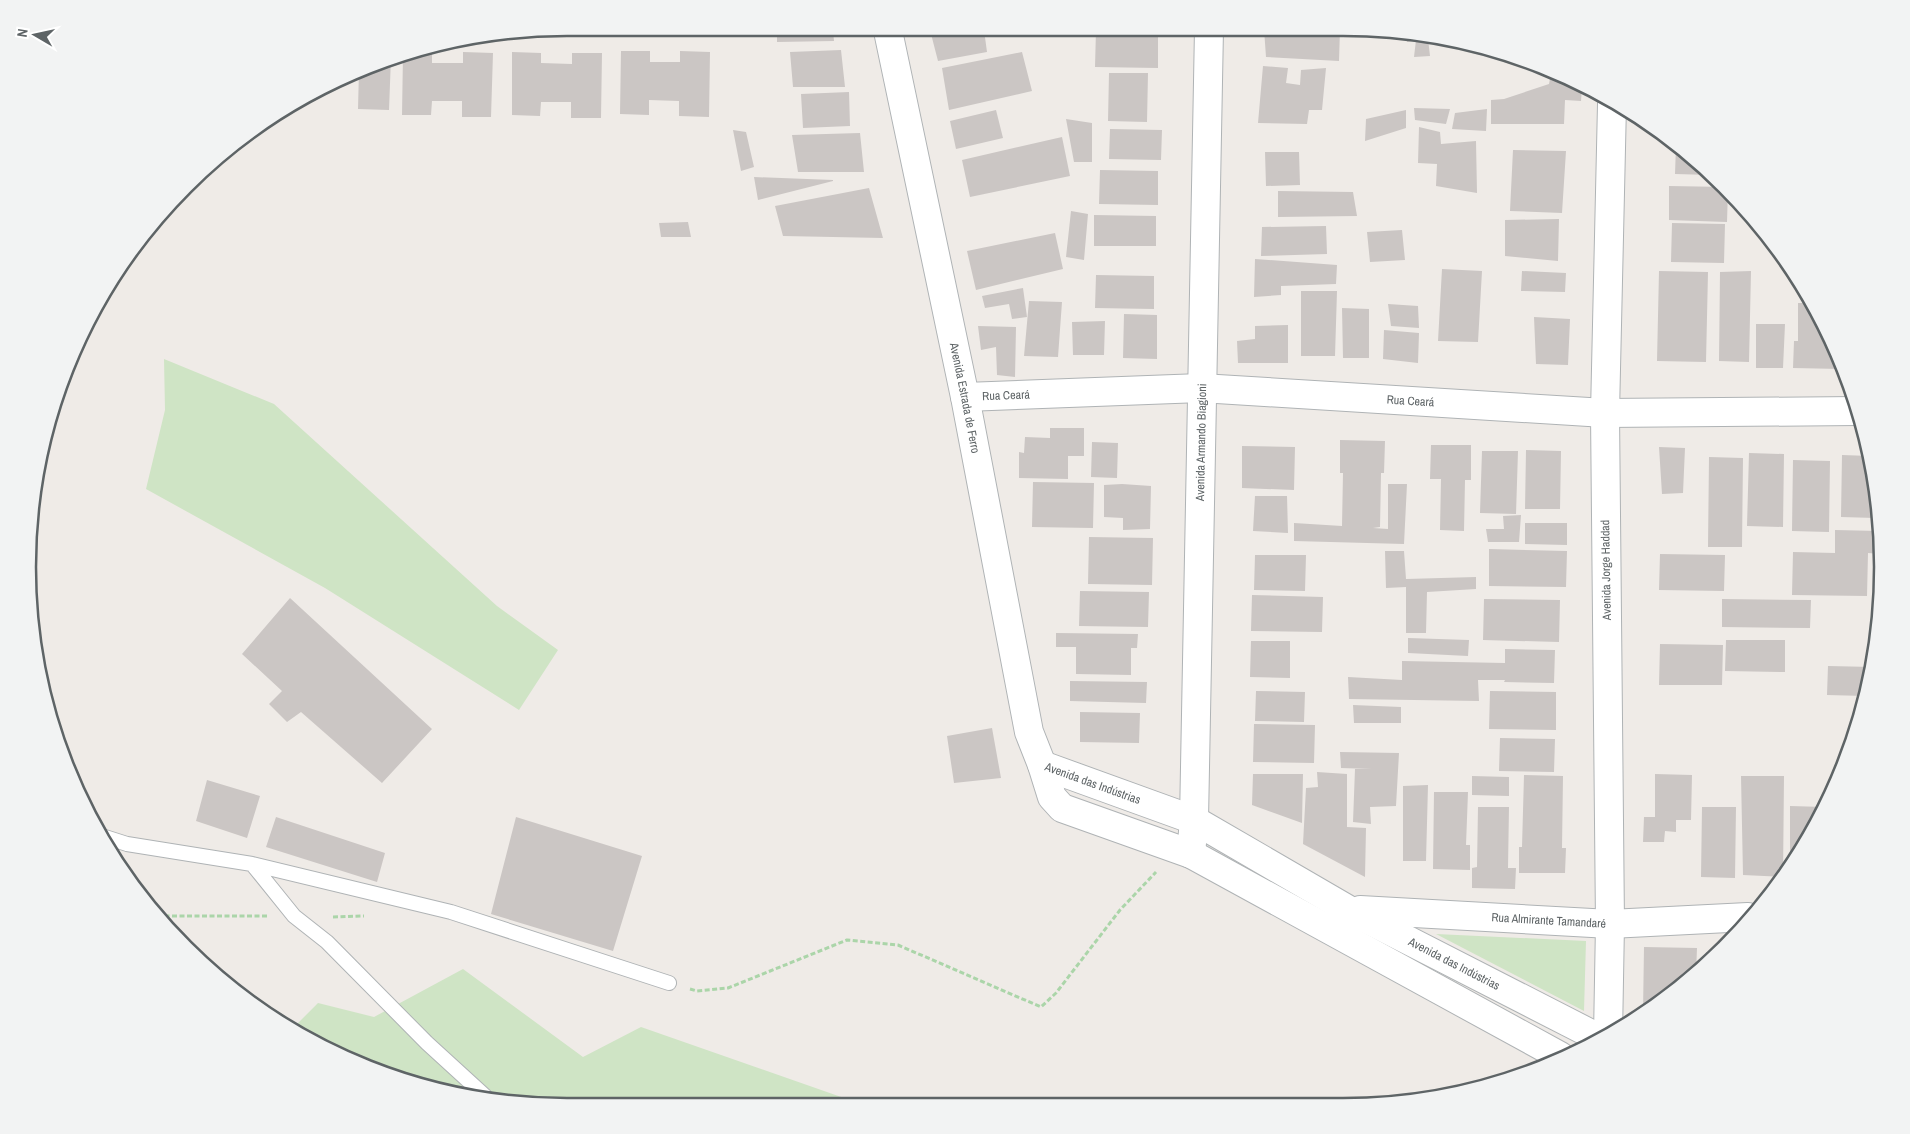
<svg xmlns="http://www.w3.org/2000/svg" width="1910" height="1134" font-family="'Archivo Narrow',sans-serif">
	<style>
		.green { fill: #cfe4c5 }
		.building { fill: #cbc6c4 }
		.lines { fill: none; stroke-linecap: round; stroke-linejoin: round }
		.service-casing { stroke: #afb3b5; stroke-width: 16 }
		.minor-casing { stroke: #afb3b5; stroke-width: 30 }
		.path { stroke: #abd5a9; stroke-width: 3; stroke-dasharray: 5 2.5; stroke-linecap: butt }
		.service { stroke: #fff; stroke-width: 14 }
		.minor { stroke: #fff; stroke-width: 28 }
		.labels { text-anchor: middle; stroke-width: 4; stroke-linejoin: round; paint-order: stroke }
		.street-label { font-size: 12px; fill: #5e6466; stroke: #fff }
		.rim { fill: none; stroke: #5e6466; stroke-width: 2.5 }
	</style>
	<rect width="100%" height="100%" fill="#efebe7"/>
	<path class="green" d="M164,359L274,404L497,606L558,650L519,710L325,588L146,489L165,410Z
		M1436,934L1586,941L1584,1011Z
		M463,969L583,1057L641,1027L864,1105H531L393,1078L293,1028L318,1003L374,1017Z"/>
	<path class="building" d="M1264,29H1340L1339,61L1266,57Z
		M930,30H984L987,52L938,61Z
		M1096,30H1158V68L1095,67Z
		M777,31H833L834,41L777,42Z
		M1406,34L1428,39L1430,56L1414,57L1416,40L1407,42Z
		M841,50L845,87H793L790,52Z
		M414,51L432,52V63H463V52L493,53L491,117H462V101H432L431,115H402L403,54Z
		M621,51H650V62H680V51L710,52L709,117L679,116V101L649,100V115L620,114Z
		M512,52L541,53V63L572,64V53H602L601,118H571V102H541L540,116L512,115Z
		M1022,52L1032,91L949,110L942,68Z
		M391,57L389,110L358,109L359,70Z
		M1263,66L1288,68L1286,83L1300,85L1301,70L1326,68L1322,110H1309L1307,124L1258,123Z
		M1109,73H1148L1147,122L1108,121Z
		M1551,73L1582,88L1581,101L1565,100L1564,124H1491V100L1504,99L1549,84Z
		M849,92L850,126L803,128L801,94Z
		M1414,108L1450,109L1446,124L1415,120Z
		M1487,109L1486,131L1452,129L1455,113Z
		M996,110L1003,138L956,149L950,121Z
		M1406,110V128L1365,141L1366,119Z
		M1066,119L1092,123V162H1074Z
		M1419,127L1440,132L1441,144L1476,141L1477,193L1436,186L1437,164L1418,163Z
		M1110,129L1162,130L1161,160L1109,159Z
		M733,130L746,132L754,167L741,171Z
		M860,133L864,172H798L792,135Z
		M1062,137L1070,176L970,197L962,160Z
		M1676,146L1711,175L1675,174Z
		M1513,150L1566,151L1562,213L1510,211Z
		M1265,152H1299L1300,185L1266,186Z
		M1100,170L1158,171V205L1099,204Z
		M754,177L833,180V181L758,200Z
		M1669,186L1726,187L1728,189L1727,222L1669,220Z
		M869,188L883,238L783,236L775,206Z
		M1278,191L1353,192L1357,216L1278,217Z
		M1071,211L1088,214L1084,260L1066,257Z
		M1094,215L1156,216V246H1094Z
		M1559,219L1558,261L1505,256V220Z
		M688,222L691,237H661L659,223Z
		M1672,223L1725,224L1724,263L1671,262Z
		M1326,226L1327,254L1261,256L1262,227Z
		M1402,230L1405,260L1370,262L1367,232Z
		M1055,233L1063,269L976,290L967,251Z
		M1255,259L1337,265L1336,284L1281,286V295L1254,297Z
		M1786,261L1792,268L1793,271H1786Z
		M1442,269L1482,271L1478,342L1438,341Z
		M1522,271L1566,273L1565,292L1521,291Z
		M1659,271L1708,272L1706,362L1657,361Z
		M1751,271L1749,362L1719,361L1720,272Z
		M1096,275L1154,276V309L1095,308Z
		M1023,288L1027,317L1012,319L1009,304L985,308L982,296Z
		M1301,291H1337L1335,356H1301Z
		M1029,301L1062,302L1058,357L1024,356Z
		M1798,303H1811L1841,359V369L1793,368L1794,341H1798Z
		M1388,304L1418,306L1419,328L1391,326Z
		M1342,308L1369,309V358H1343Z
		M1124,314L1157,315V359L1123,358Z
		M1534,317L1570,319L1568,365L1536,364Z
		M1105,321L1104,355H1073L1072,322Z
		M1756,324H1785L1783,368H1756Z
		M1288,325V363H1238L1237,341L1255,339V326Z
		M978,326L1016,327L1015,377L997,375L996,347L981,350Z
		M1384,330L1419,333L1418,363L1383,359Z
		M1050,428H1084V456H1068V479L1019,478V452L1024,453L1025,437L1050,438Z
		M1340,440L1385,441L1384,473H1381L1380,527L1373,528L1388,529V484H1407L1404,544L1294,541V523L1342,526L1343,473H1340Z
		M1092,442L1118,443L1117,478L1091,477Z
		M1431,445H1471V480H1465L1464,531L1440,530L1441,479H1430Z
		M1242,446L1295,447L1294,490L1242,488Z
		M1659,447L1685,448L1683,493L1662,494Z
		M1526,450L1561,451L1560,509H1525Z
		M1482,451H1518L1516,514L1480,513Z
		M1749,453L1784,454L1783,527L1747,526Z
		M1842,455L1870,456L1875,495V518L1841,517Z
		M1709,457L1743,458L1742,547H1708Z
		M1793,460L1830,461L1829,532L1792,531Z
		M1033,482L1094,483L1093,528L1032,527Z
		M1122,484L1151,486L1150,529L1123,530V518L1104,517V485Z
		M1255,496H1287L1288,533L1253,531Z
		M1521,515L1519,542H1488L1486,529H1504L1503,516Z
		M1525,523H1567V545L1525,544Z
		M1835,530L1879,531L1881,554L1868,553L1867,596L1792,595L1793,552L1835,553Z
		M1089,537L1153,538L1152,585L1088,584Z
		M1489,549L1567,551L1566,587L1489,586Z
		M1385,551H1404L1406,579L1476,577V589L1427,592L1426,633H1406V587L1386,588Z
		M1660,554L1725,555L1724,591L1659,590Z
		M1255,555H1306L1305,591L1254,590Z
		M1080,591L1149,592L1148,627L1079,626Z
		M1252,595L1323,597L1322,632L1251,631Z
		M290,598L432,729L382,783L301,712L287,722L269,704L282,691L242,654Z
		M1484,599L1560,600L1559,642L1483,640Z
		M1722,599L1811,600L1810,628L1722,627Z
		M1056,633L1138,634L1137,648H1131V675L1076,674V647H1056Z
		M1408,638L1469,640L1468,656L1408,653Z
		M1726,640H1785V672L1725,671Z
		M1251,641H1290V678L1250,677Z
		M1660,644L1723,645L1722,685H1659Z
		M1505,649L1555,650L1554,683L1504,682L1505,680H1478L1479,701L1349,699L1348,677L1402,680V661L1505,663Z
		M1828,666L1873,667L1865,696L1827,695Z
		M1070,681L1147,682L1146,703L1070,701Z
		M1256,691L1305,692L1304,722L1255,721Z
		M1490,691L1556,692V730L1489,729Z
		M1353,705L1401,707V723H1354Z
		M1080,712L1140,713L1139,743L1080,742Z
		M1254,724L1315,725L1314,763L1253,762Z
		M992,728L1001,778L954,783L947,736Z
		M1500,738L1555,739L1554,772L1499,771Z
		M56,739L68,750L62,756L56,741Z
		M1340,752L1399,753L1396,806L1370,807L1371,824L1353,822L1355,769H1372L1341,768Z
		M1317,772L1347,774V827L1366,828L1365,877L1303,844L1306,788L1318,787Z
		M1253,774H1303L1302,823L1252,805Z
		M1655,774L1692,775L1691,820H1676V832L1665,831L1664,842H1643L1644,817H1655Z
		M1524,775L1563,776L1562,848H1566L1565,873H1519V847H1522Z
		M1831,775L1840,776L1832,791Z
		M1472,776L1509,777V796L1472,795Z
		M1741,776H1784L1783,877L1743,875Z
		M207,780L260,796L247,838L196,821Z
		M1428,785L1426,861H1403V786Z
		M1434,792H1468L1466,845H1470V870L1433,869Z
		M1790,806L1824,807L1790,869Z
		M1478,807H1509L1508,868H1516L1515,889L1472,888V868L1477,867Z
		M1702,807H1736L1735,878L1701,877Z
		M276,817L385,853L377,882L266,847Z
		M516,817L642,856L613,951L491,914Z
		M1644,947L1697,948L1696,974L1643,1012Z
		M1706,952H1717L1706,965Z"/>
	<g class="lines">
		<g class="service-casing">
			<path id="service" d="M102,836L127,844L252,864L451,912L669,983
				M252,864L294,916L327,942L427,1043L485,1096"/>
		</g>
		<g class="minor-casing">
			<g id="minor">
				<path id="s1" d="M888,31L965,397L1029,732L1042,765L1052,797L1062,808L1191,854L1560,1056"/>
				<path id="s2" d="M965,397L1201,388L1605,413L1857,411"/>
				<path id="s3" d="M1042,765L1194,820L1349,910L1601,1039"/>
				<path id="s4" d="M1191,854L1194,820L1209,29"/>
				<path id="s5" d="M1360,910L1610,924L1748,917"/>
				<path d="M1608,1036L1610,924L1605,413L1612,104"/>
			</g>
		</g>
		<path class="path" d="M157,916H267
			M333,917L364,916
			M690,989L697,991L728,988L847,940L898,945L1041,1007L1056,993L1120,910L1156,872"/>
		<use href="#service" class="service"/>
		<use href="#minor" class="minor"/>
	</g>
	<g class="labels">
		<g class="street-label">
			<text dy="4" stroke="none"><textPath href="#s2" startOffset="41">Rua Ceará</textPath></text>
			<text dy="4" stroke="none"><textPath href="#s1" startOffset="375">Avenida Estrada de Ferro</textPath></text>
			<text dy="4" stroke="none"><textPath href="#s2" startOffset="446">Rua Ceará</textPath></text>
			<text dy="4" stroke="none"><textPath href="#s4" startOffset="412">Avenida Armando Biagioni</textPath></text>
			<text transform="translate(1606 570) rotate(-91)" y="4">Avenida Jorge Haddad</text>
			<text dy="4" stroke="none"><textPath href="#s3" startOffset="54">Avenida das Indústrias</textPath></text>
			<text dy="4" stroke="none"><textPath href="#s5" startOffset="189">Rua Almirante Tamandaré</textPath></text>
			<text dy="4" stroke="none"><textPath href="#s3" startOffset="459">Avenida das Indústrias</textPath></text>
		</g>
	</g>
	<path d="M0 0H1910V1134H0ZM567 36H1343A531 531 0 0 1 1874 567V567A531 531 0 0 1 1343 1098H567A531 531 0 0 1 36 567V567A531 531 0 0 1 567 36Z" fill="#f2f3f3" fill-rule="evenodd"/>
	<path class="rim" d="M567 36H1343A531 531 0 0 1 1874 567V567A531 531 0 0 1 1343 1098H567A531 531 0 0 1 36 567V567A531 531 0 0 1 567 36Z"/>
	<g transform="translate(35 35) rotate(279)" stroke="#ffffff" stroke-width="4" paint-order="stroke">
	<path d="M0-4L9 19L0 12L-9 19Z" fill="#5e6466"/>
	<text y="-8" font-size="14" font-weight="bold" text-anchor="middle" fill="#5e6466">N</text>
	</g>
</svg>
